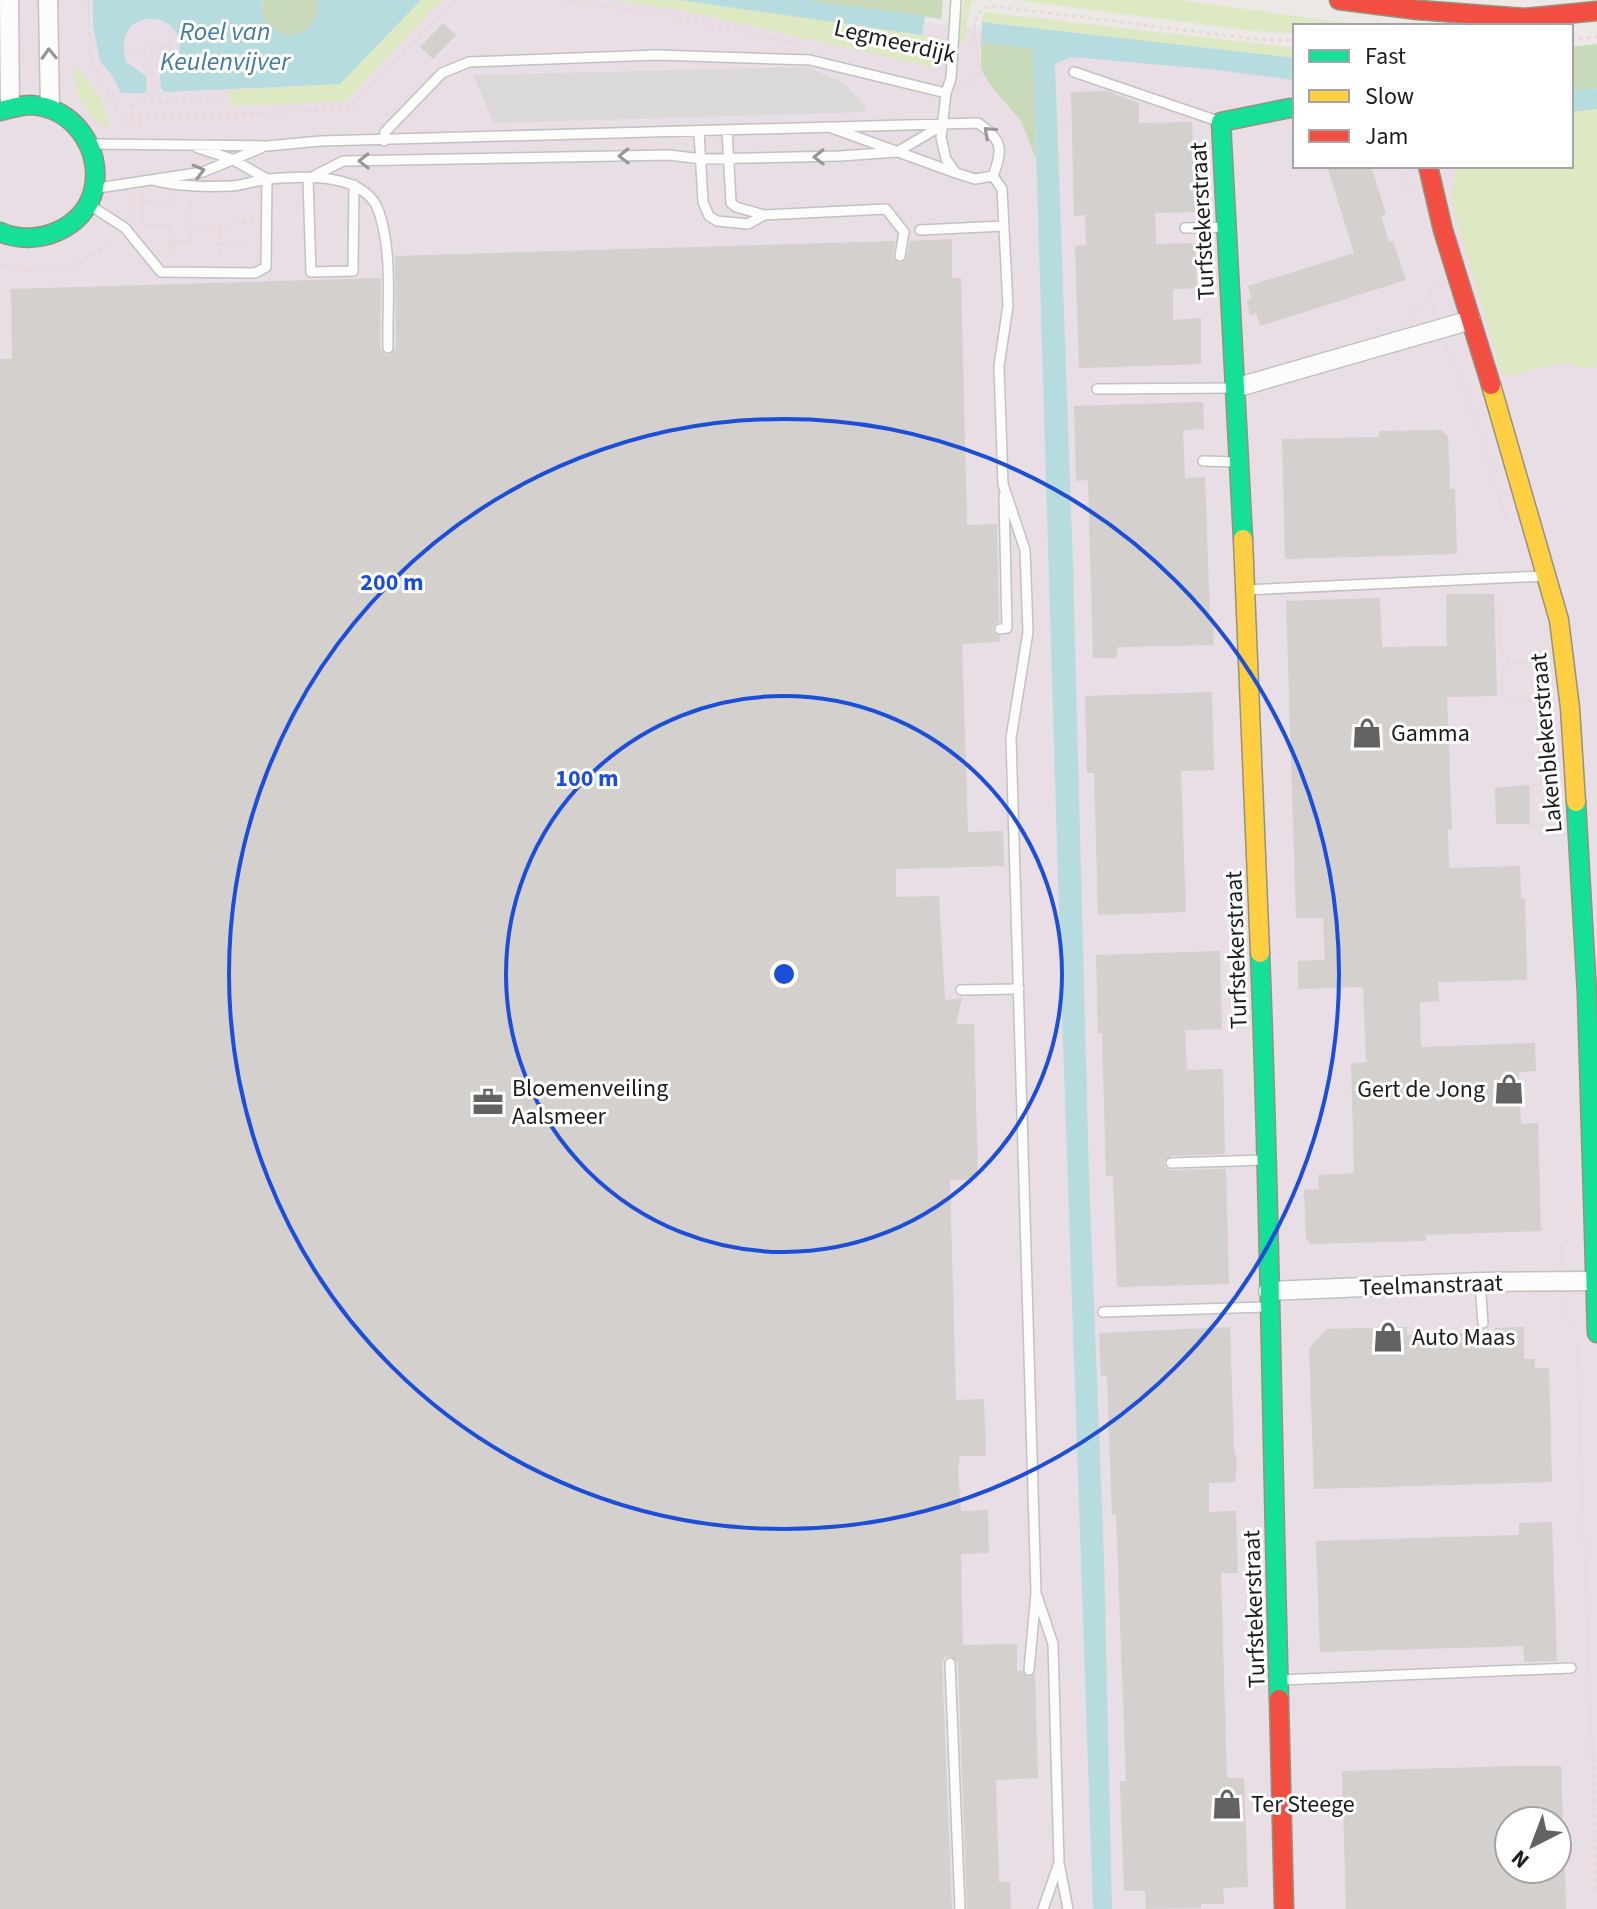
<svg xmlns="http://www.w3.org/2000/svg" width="1597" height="1909" font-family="'Source Sans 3',sans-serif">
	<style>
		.industrial { fill: #e9dde6; fill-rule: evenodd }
		.grass { fill: #dde9c2 }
		.forest { fill: #c9daba }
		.parking { fill: #dbd9d8 }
		.water { fill: #b7dcdf }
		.building { fill: #d3d0cd }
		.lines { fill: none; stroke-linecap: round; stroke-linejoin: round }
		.lane-casing { stroke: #c3c2c1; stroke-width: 12 }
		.street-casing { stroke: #c3c2c1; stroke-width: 21 }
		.fast-casing { stroke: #95937d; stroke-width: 21 }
		.slow-casing { stroke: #95937d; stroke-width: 21 }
		.jam-casing { stroke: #95937d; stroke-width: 21 }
		.path { stroke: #ead8d8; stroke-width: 3; stroke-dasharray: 4 4; stroke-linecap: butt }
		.lane { stroke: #fcfcfb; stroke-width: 9 }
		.street { stroke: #fcfcfb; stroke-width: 18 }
		.fast { stroke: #16e098; stroke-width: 18 }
		.slow { stroke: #ffcf43; stroke-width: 18 }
		.jam { stroke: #f24e42; stroke-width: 18 }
		.oneway { stroke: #979797 }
		.ring { fill: none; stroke: #1d4ed8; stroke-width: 4 }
		.labels { text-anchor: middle; stroke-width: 6; stroke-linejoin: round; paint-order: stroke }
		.street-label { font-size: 24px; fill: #1c1c1c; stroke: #fff }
		.poi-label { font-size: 24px; fill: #1c1c1c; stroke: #fff; text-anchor: start }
		.water-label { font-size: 26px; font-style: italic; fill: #437c9c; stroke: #fff }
		.centre { fill: #1d4ed8; stroke: #fff; stroke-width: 4 }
		.ring-label { font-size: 24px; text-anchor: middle; font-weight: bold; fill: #1d4ed8; stroke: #fff; stroke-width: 6; stroke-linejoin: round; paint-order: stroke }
	</style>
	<rect width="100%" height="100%" fill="#ebe8e5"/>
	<path class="industrial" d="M0,0H758L1295,72V166H1493L1597,339V1909H0ZM1509,1821H1557V1869H1509Z"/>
	<path class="grass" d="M421,0H442L346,101L230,106L228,90L340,84Z
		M613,0H682L937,37L936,68L676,9Z
		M964,0H979L973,1L970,5L964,42L958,45Z
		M1016,0H1179L1370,26H1295V34L1257,31Z
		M983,12L1295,48V58L982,22Z
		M73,63C89,80 109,104 108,129C82,113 74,93 73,63Z
		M1597,109V366L1586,369L1568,362L1503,377L1451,200L1456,166H1571V112Z"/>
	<path class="forest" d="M264,0H318C320,53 250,40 264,0Z
		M806,0H943L941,19Z
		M981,42L1033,48L1036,159L1021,121L990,85L981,68Z
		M1597,44V88L1571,91V47Z"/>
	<path class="parking" d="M807,67L845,84L866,108L865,112L494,123L473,75Z"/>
	<path class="water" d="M93,0H264L261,7L265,23C290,45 319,35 318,0H421L340,84L165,92L161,88L160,75C171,70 176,64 179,52C188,9 110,3 126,62L146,76L147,90L143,93H121L112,75L100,61L93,26Z
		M680,0H806L925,16L922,35Z
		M982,22L1295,58V80L1208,69L1071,57L1055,64L1073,565L1089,1177L1104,1558L1112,1909H1093L1062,1011L1033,49L981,42Z
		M1597,88V109L1571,112V91Z"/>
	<path class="building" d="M443,23L456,35L433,59L420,47Z
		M1107,91L1139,103V123L1192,122L1195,212L1155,213L1156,244L1195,243L1197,288L1173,289V320L1201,318V364L1079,368L1075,246L1086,245L1085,215L1074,216L1071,92Z
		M1327,166H1371L1386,214L1381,216L1389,242L1393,241L1406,280L1260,326L1256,313L1250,315L1248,306L1247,300L1252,299L1248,286L1354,253Z
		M952,239V278H961L967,525L997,524L999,622L995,624L993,629L995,634L1000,636V642L962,644L968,832L1003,831L1004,866L896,869V897L939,896L945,1000L962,998L956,1024H974L978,1179L950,1180L956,1400L984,1399L986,1456H960L958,1470L961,1511L988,1510L989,1553L961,1554L963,1645L1017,1644V1671H1022L1028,1677L1035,1674L1038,1778L996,1780L999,1882H1010L1011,1909H967L958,1663L950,1656L945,1657L942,1663L952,1909H0V359H12L11,289L381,278L380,348L384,354L389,355L396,348L395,256L895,241L893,258L900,263L906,260L910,241Z
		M1203,402L1204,429L1183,430L1185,478L1205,477L1210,617H1213L1214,645L1118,647L1116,658H1093L1088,480L1076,481L1074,406Z
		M1441,430L1448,436L1450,489H1455L1457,554L1285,559L1282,439L1379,437V431Z
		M1446,594H1494L1497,696L1447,697L1452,830H1448L1449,868L1520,866L1521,899H1525L1527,980L1438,982L1439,1001L1420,1002L1421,1047L1535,1043L1536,1071L1519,1072L1521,1124L1538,1123L1541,1231L1426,1235V1241L1311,1244L1306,1238L1304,1190L1319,1189L1318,1175L1354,1173L1351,1063L1366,1062L1363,987L1298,989V961L1325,960L1323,918H1296L1286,601L1380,598L1382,647L1447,646Z
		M1212,692L1214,770L1181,771L1186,912L1098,915L1094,773H1087L1085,696Z
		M1529,785L1530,824H1496L1495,788Z
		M1220,951L1222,1029L1185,1030L1187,1070L1223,1069L1225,1154L1171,1156L1164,1162L1165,1168L1171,1170L1226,1169L1229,1284L1117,1287L1113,1176H1106L1102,1033H1098L1096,955Z
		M1230,1327L1234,1448L1237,1461L1235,1482L1209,1483V1512L1236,1511L1238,1573H1221L1227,1778H1244L1248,1887L1223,1888L1224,1904H1201V1908L1146,1909L1145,1891H1124L1120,1781H1126L1116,1515H1112L1107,1376H1101L1099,1333Z
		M1407,1327V1335L1494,1332V1328L1524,1327V1359H1534L1535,1368H1549L1552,1482L1314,1489L1309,1348L1327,1329Z
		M1552,1522L1557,1661L1524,1662L1523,1646L1320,1652L1316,1541L1519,1535V1523Z
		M1518,1766H1561L1563,1821H1509V1869H1565L1566,1909H1346L1342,1771Z"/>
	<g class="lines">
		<g class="lane-casing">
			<path id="lane" d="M956,0L951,78L946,93L941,137L946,159L956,173L975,179L993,176
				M1074,72L1218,121
				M832,128L956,173
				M727,130L731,203L736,207L764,215
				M699,132L703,202L709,216L717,221L748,224L764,215L886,209L904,232L900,256
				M384,141L385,132L442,73L469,62L657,55L810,60L946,93
				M94,144L267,146L321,141L978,123C1003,140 1003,149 993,176
				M198,148L232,159L267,179
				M993,176L1002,189L1008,306L999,366L1003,484L1025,550L1028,632L1011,738L1036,1593L1029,1670
				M308,179L343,161L669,155L702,159L840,156L897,152L941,126
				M308,179L311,272L353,271L354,185
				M152,180C178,187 206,187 232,186C245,185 256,180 269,179C303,176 366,172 379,212C393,255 387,303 388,348
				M98,188L203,172L261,148
				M88,204L125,228L161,272L255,273L266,267L267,179
				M1185,228L1226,227
				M920,230L1004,226
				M1097,389L1235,388
				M1203,461L1237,462
				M1246,590L1543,576
				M1000,629L1007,628L1004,495
				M961,990L1019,989
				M1171,1163L1264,1160
				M1480,1282L1483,1323
				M1103,1312L1265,1307
				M1037,1596L1053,1644L1059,1863L1068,1909
				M950,1663L960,1909
				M1280,1680L1571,1668
				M1043,1909L1059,1863"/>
		</g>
		<g class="street-casing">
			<path id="street" d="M9,0L10,107
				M48,0L50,108
				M1235,388L1471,320
				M1268,1291L1480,1282L1595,1281"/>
		</g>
		<g class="fast-casing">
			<path id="fast" d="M0,111C9,109 21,105 31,105C72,107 102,147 94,188C86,229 36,248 0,232
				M1243,539L1221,122L1290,108
				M1576,802L1587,994L1597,1333
				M1260,953C1270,1202 1272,1451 1279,1699"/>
		</g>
		<g class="slow-casing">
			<path id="slow" d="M1491,385L1559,620L1570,708L1576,802
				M1243,539L1260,953"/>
		</g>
		<g class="jam-casing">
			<path id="jam" d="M1339,0L1418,10L1525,18L1597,11
				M1428,166L1443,230L1491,385
				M1279,1699L1284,1909"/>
		</g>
		<path class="path" d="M88,0L89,51L100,82L132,131
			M560,0L672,16L800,44
			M1571,40L1597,37
			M151,48L171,46L170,28
			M126,49L151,48L153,103
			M964,81L976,80C986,57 957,12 993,6L1263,40H1295
			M122,116L236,114L349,109L455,0
			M134,116L131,104L220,99
			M138,116L141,132
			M1401,166L1409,192
			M143,196V201L174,200
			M143,201V225H170V243L191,241V231
			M191,201L192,230L254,221
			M133,215L134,195
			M219,226L220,259
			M170,243V259
			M220,245L251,243
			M0,265C50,279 74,271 114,239
			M1407,309L1414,314L1422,308L1429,296
			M1434,310L1429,296L1435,280
			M1446,348L1449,360L1458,369L1506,516
			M1498,605L1501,652L1508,663H1540
			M1508,663L1502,673V698L1545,702
			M1553,783L1531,784V825H1553
			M1561,1265V1250L1571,1237
			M1561,1301L1560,1314L1573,1328
			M1577,1343L1597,1894"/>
		<use href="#lane" class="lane"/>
		<use href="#street" class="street"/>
		<use href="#fast" class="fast"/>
		<use href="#slow" class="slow"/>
		<use href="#jam" class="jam"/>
	</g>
	<defs><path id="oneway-chevron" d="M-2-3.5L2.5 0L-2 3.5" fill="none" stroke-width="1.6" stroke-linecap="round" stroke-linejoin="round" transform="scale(2)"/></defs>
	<g class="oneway">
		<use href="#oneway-chevron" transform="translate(49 54) rotate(-92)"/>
		<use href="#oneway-chevron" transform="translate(989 132) rotate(-138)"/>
		<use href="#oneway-chevron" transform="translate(624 156) rotate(179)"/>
		<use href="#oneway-chevron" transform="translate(819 157) rotate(179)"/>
		<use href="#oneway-chevron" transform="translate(364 161) rotate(179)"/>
		<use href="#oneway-chevron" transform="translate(199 171) rotate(-15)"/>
	</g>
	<g class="ring">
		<circle cx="784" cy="974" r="278"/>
		<circle cx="784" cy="974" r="555"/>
	</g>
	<defs>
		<g id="shop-bare" transform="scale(2.4)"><path d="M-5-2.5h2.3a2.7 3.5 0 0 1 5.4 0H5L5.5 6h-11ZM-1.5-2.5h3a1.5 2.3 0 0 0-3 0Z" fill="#646362" stroke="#fff" stroke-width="2.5" paint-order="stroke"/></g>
		<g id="office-bare" transform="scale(2.4)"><path d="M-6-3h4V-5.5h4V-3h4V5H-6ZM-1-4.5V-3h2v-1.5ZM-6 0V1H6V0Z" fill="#646362" stroke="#fff" stroke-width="2.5" paint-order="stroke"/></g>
	</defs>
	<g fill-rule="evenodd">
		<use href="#shop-bare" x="1367" y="733"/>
		<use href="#shop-bare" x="1509" y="1089"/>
		<use href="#office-bare" x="488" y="1102"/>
		<use href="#shop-bare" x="1388" y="1337"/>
		<use href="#shop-bare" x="1227" y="1804"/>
	</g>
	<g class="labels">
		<g class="street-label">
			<text transform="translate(895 41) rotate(13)" y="8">Legmeerdijk</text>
			<text transform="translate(1202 221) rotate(-93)" y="8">Turfstekerstraat</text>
			<text transform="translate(1546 743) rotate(-95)" y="8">Lakenblekerstraat</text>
			<text transform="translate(1236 950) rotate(-92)" y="8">Turfstekerstraat</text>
			<text transform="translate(1431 1285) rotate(-2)" y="8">Teelmanstraat</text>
			<text transform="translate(1254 1609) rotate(-92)" y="8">Turfstekerstraat</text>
		</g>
		<g class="poi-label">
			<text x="1391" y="741">Gamma</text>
			<text x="512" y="1096">Bloemenveiling<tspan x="512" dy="28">Aalsmeer</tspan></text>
			<text x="1485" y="1097" text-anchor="end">Gert de Jong</text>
			<text x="1412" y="1345">Auto Maas</text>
			<text x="1251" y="1812">Ter Steege</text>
		</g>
		<g class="water-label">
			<text x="225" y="40">Roel van<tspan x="225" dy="30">Keulenvijver</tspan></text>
		</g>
	</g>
	<circle cx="784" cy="974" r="12" class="centre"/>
	<g class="ring-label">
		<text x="392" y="590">200 m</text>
		<text x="587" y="786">100 m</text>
	</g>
	<rect x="1293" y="24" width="280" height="144" fill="#ffffff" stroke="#a4a4a4" stroke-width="2"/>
	<rect x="1309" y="50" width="40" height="12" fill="#16e098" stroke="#a4a4a4" stroke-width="2"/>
	<text x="1365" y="64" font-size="24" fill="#1c1c1c">Fast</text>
	<rect x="1309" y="90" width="40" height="12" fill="#ffcf43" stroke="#a4a4a4" stroke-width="2"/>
	<text x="1365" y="104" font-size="24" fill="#1c1c1c">Slow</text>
	<rect x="1309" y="130" width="40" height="12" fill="#f24e42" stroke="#a4a4a4" stroke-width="2"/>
	<text x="1365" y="144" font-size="24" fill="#1c1c1c">Jam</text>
	<g transform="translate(1533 1845) rotate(222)"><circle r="38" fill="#ffffff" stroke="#a4a4a4" stroke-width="2"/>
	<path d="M0-6L14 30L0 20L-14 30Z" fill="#646362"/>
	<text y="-12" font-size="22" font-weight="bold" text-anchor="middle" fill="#1c1c1c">N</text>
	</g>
</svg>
